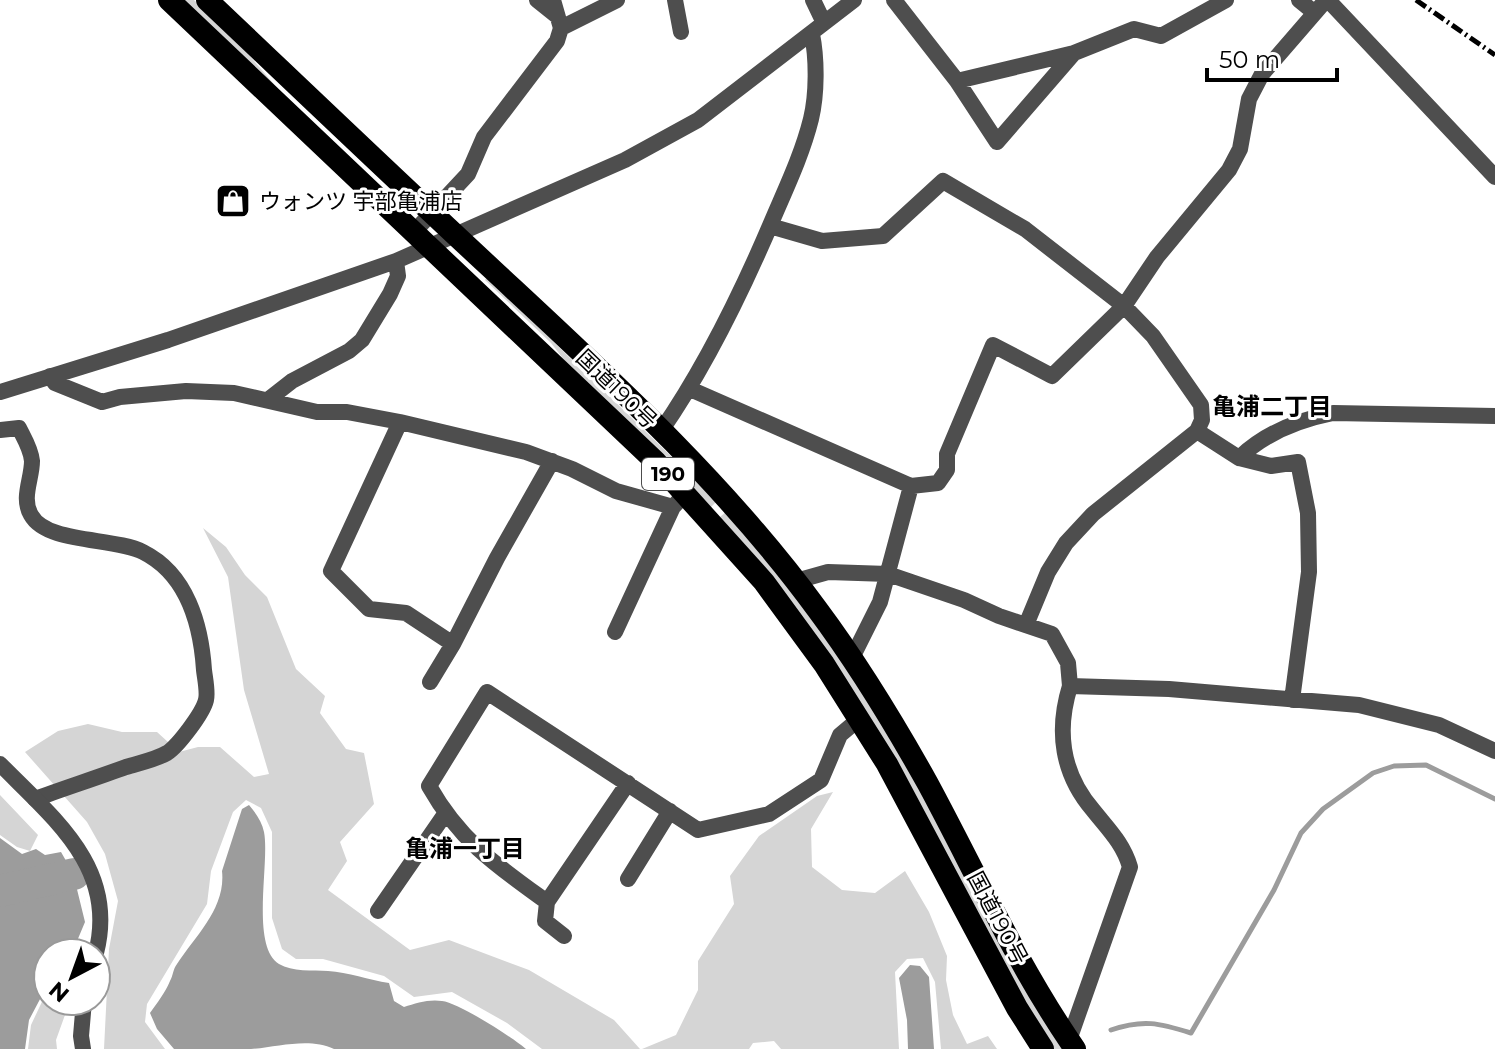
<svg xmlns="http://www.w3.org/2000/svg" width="1495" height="1049" font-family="Montserrat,'Noto Sans JP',sans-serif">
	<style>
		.green { fill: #d5d5d5 }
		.water { fill: #9c9c9c }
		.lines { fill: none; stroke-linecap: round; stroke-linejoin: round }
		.stream { stroke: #9c9c9c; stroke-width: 5 }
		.river { stroke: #9c9c9c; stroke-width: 32 }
		.minor { stroke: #4e4e4e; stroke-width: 16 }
		.tertiary { stroke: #4e4e4e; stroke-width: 16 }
		.trunk { stroke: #000; stroke-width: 22 }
		.rail { stroke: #000; stroke-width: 5; stroke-dasharray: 12 4 2 4; stroke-linecap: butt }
		.labels { text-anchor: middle; stroke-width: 6; stroke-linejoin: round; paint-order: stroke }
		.shield { fill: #fff; stroke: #4c4c4c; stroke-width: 2 }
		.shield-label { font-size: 20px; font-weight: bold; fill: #000 }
		.poi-label { font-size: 22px; fill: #000; stroke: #fff; text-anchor: start }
		.street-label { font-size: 22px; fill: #000; stroke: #fff }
		.neighbourhood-label { font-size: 24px; font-weight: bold; fill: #000; stroke: #fff }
	</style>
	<rect width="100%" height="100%" fill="#fff"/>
	<path class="green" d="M181,0H194L242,47L279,90Z
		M487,277L717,501L711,507L572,370L551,343L485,280Z
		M727,511C769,563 812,614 848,670C928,791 994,922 1064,1049H1054L720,517Z
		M203,528L226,547L245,575L267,597L296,669L325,696L320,713L346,749L364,753L374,804L340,842L347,861L328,890L410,950L449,940L529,970L614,1020L640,1049H542L507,1023L452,992L414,997L384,976L323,959H296L282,949L272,918V832L261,808L246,800L233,812L211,871L207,904L147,1004L145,1022L165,1049H104L109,949L118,901L105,854L87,822L25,752L58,731L88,724L122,732H157L179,752L198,747H220L254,777L269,774L244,690L228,577Z
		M833,792L811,829L812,867L842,890L875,893L905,871L929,912L947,956L946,980L953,1015L967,1044L988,1036L997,1049H941L935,982L923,958L907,959L895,972L899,1049H781L774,1041L753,1043L749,1049H642L676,1035L698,990V961L734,904L730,876L759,836L817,796Z
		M0,795L38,835L30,851L17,847L0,835Z
		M48,989V1001H70L56,1040L57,1049H28L31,1025Z"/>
	<path class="water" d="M249,805C256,813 262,822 264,832C270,862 250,946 279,964C292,972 313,970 328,971C348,972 369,980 389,983L394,1001L404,1007C416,1003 429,999 442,1001C459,1003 512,1037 526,1049H334C309,1037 278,1047 251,1049C226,1049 199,1049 174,1049L157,1029L150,1013C157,1003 165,993 170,981C173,976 173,969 177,964C196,935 226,908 222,871L242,809Z
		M0,838L22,854L36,849L45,855L61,852L73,873L85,922L72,953H48V984L29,1020L25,1049H0Z
		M910,965L920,966L929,977L934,1049H908L907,1020L899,978Z"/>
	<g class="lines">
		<path class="stream" d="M1111,1030C1143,1019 1159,1023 1191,1033L1274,890L1301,833L1323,809L1373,773L1394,766L1426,765L1495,799"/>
		<path class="river" d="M0,891L74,874"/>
		<path class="minor" d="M537,0L557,16
			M675,0L681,32
			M813,0L824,23
			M894,0L957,81L997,142L1074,53L1134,29L1161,36L1226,0
			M1299,0L1315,13
			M1328,0L1495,177
			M561,28L617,0
			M957,81L1074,53
			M413,233L468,174L484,137L557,41L561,28L553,0
			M50,376L55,383L102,402L120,397L186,391L234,393L317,412H347L400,422L526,452L572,469L616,491L673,507L686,493
			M690,389L911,486L938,483L947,470V454L993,345L1052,376L1124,306L1025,229L943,181L883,236L822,241L770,226
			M0,392L168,340L396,261L625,160L698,120L854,0
			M269,399L292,381L349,351L362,340L390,294L398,276L396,261
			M400,422L331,571L369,609L406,613L453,644
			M0,430L19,428C24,438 31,449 32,461C32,479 21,498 31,515C47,544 114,537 143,552C187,574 201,625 204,670C205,679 208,692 206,700C203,713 178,746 167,753C155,760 139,763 126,767C96,778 65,788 35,799
			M661,431C706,366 741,294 772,221C786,188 802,155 811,119C817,94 817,59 812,34
			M1197,431L1239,458C1265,433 1298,420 1333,413L1495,416
			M1239,458L1271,466L1298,462L1308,513L1309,572L1292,700
			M796,581L828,572L888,574L964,600L999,616L1052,634L1068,663L1070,686L1169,689L1359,705L1439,725L1495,751
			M1026,625L1048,572L1066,543L1093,514L1197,431L1202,420L1201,405L1153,336L1124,306L1157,257L1229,170L1240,149L1249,99L1262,74L1326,0
			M615,632L673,507
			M852,658L880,602L911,486
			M430,682L453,644L497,558L552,461
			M628,783L547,902C497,866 460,841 429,786L487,692L698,830L769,814L821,780L840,735L859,719
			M628,879L670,811
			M547,902L545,921L564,936
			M378,911L445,814
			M1069,1040L1130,867C1123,843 1108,829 1093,810C1062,774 1056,731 1070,686"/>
		<path class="tertiary" d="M0,764C54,819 118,868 96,953
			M83,1049L81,1036L84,1001"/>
		<path class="trunk" d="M169,0L656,462L764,582L824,664L887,764L1017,1008L1043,1049
			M207,0C302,90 397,181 493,270C607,376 725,483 817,609C858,664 894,723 928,784C976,873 1017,965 1075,1049"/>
		<path class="rail" d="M1416,0L1495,55"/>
	</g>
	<defs>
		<g id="shop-square" transform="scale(1.8)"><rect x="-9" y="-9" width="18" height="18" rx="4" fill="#000" stroke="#fff"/><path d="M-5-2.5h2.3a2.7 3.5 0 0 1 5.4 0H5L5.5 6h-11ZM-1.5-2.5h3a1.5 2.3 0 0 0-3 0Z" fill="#fff"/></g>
	</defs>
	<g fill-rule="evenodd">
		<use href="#shop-square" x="233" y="201"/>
	</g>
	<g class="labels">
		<rect class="shield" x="642" y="458" width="52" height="32" rx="6"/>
		<g class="shield-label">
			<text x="668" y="481">190</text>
		</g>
		<g class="poi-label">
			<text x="259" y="209">ウォンツ 宇部亀浦店</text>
		</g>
		<g class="street-label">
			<text transform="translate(617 389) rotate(44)" y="8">国道190号</text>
			<text transform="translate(998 918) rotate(62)" y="8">国道190号</text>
		</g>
		<g class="neighbourhood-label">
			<text x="1272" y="415">亀浦二丁目</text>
			<text x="465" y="857">亀浦一丁目</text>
		</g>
	</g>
	<g transform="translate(72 977) rotate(221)"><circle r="38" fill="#ffffff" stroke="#999999" stroke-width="2"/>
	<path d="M0-6L14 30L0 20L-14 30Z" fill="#000000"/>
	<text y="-12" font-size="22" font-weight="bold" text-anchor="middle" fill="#000000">N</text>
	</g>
	<path d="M1207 68v12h130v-12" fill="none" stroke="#000000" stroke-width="4"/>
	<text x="1219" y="68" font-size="24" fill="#000000" stroke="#ffffff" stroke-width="6" paint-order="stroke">50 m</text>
</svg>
